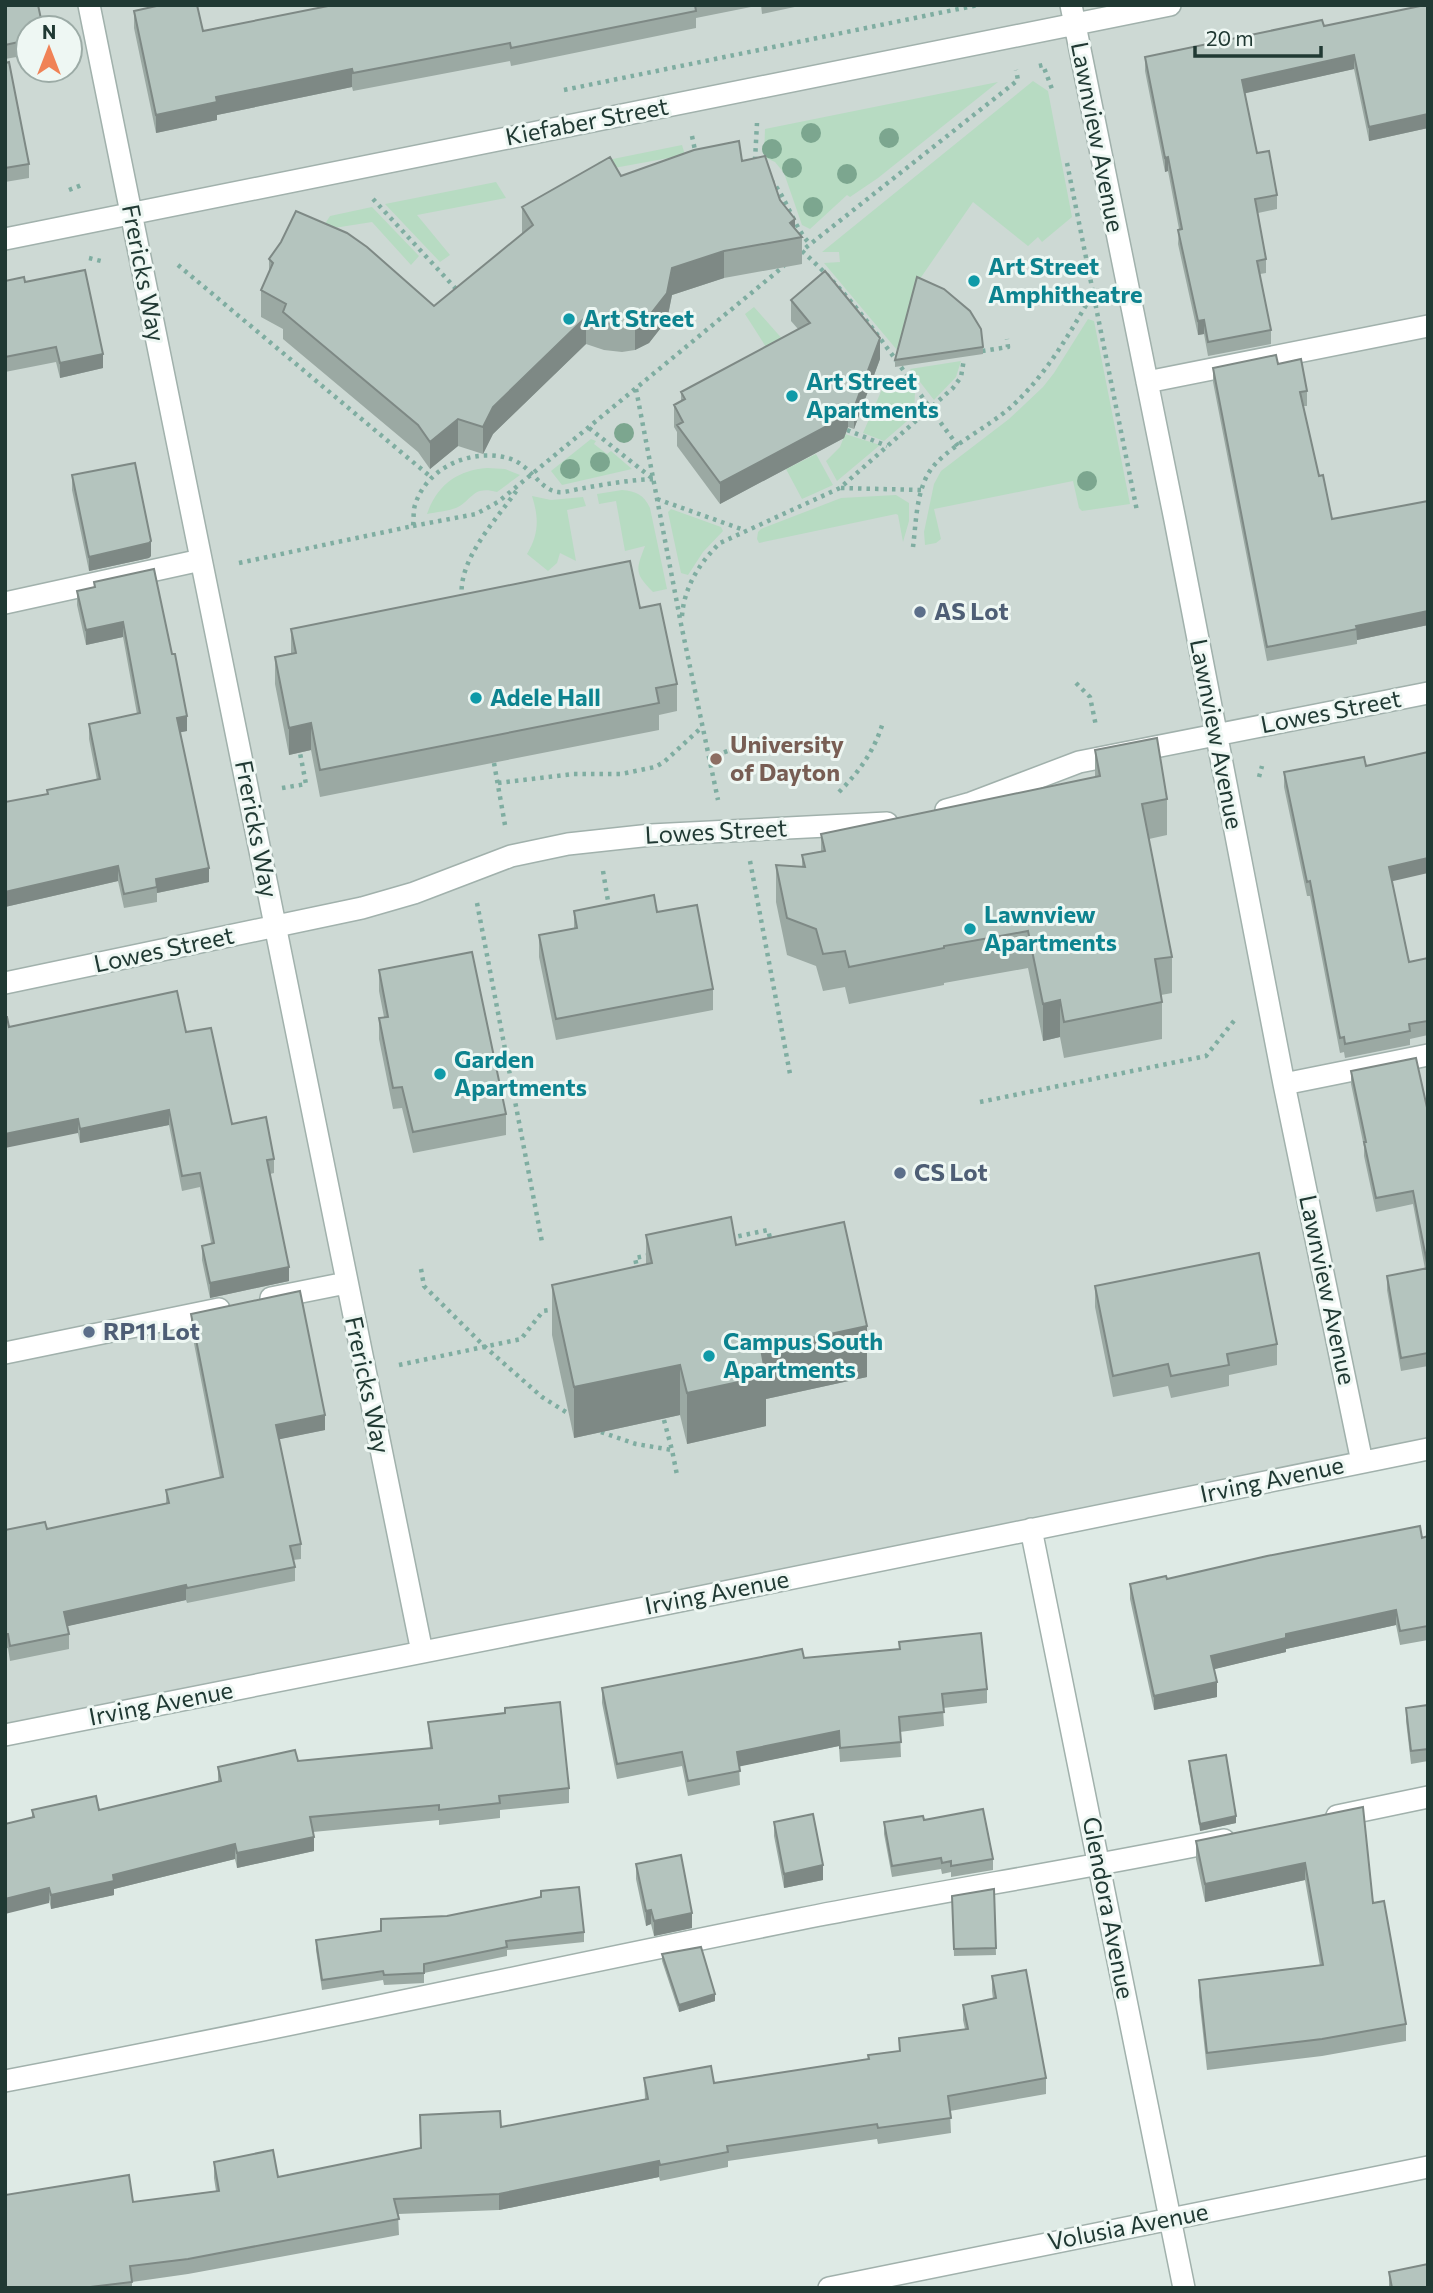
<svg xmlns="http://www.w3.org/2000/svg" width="1433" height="2293" font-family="Commissioner,sans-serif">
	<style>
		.built { fill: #cdd9d4; fill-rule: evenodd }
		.green { fill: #b7dbc2 }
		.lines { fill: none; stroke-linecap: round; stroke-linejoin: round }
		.minor-casing { stroke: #a1b1ac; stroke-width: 24 }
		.path { stroke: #7fada1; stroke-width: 4.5; stroke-dasharray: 3.5 5; stroke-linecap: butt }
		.minor { stroke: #fff; stroke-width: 21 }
		.tree { fill: #7ca68f }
		.wall { fill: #9ba9a3 }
		.shaded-wall { fill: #7e8985 }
		.building { fill: #b4c4be; stroke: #7e8985; stroke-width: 2 }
		.culture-dot { fill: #0f9aa8; stroke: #eef7f3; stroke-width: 2.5 }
		.service-dot { fill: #5c6f8a; stroke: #eef7f3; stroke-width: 2.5 }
		.education-dot { fill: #8d6e63; stroke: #eef7f3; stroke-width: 2.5 }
		.labels { text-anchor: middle; stroke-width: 6; stroke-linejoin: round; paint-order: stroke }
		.street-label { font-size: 24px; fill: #203933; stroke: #eef7f3 }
		.culture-label { font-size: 24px; font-weight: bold; fill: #0d838f; stroke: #eef7f3; text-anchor: start }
		.service-label { font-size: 24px; font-weight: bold; fill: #4e5e75; stroke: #eef7f3; text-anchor: start }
		.education-label { font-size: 24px; font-weight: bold; fill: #785e54; stroke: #eef7f3; text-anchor: start }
	</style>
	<rect width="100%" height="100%" fill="#deeae5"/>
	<path class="built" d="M5,5H1428V1449L5,1735ZM28,28H70V70H28Z"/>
	<path class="green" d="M1033,81L1048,91L1072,217L1042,242L1038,237L1028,246L973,202L915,286L897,350L824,263L840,262L839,252H822Z
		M998,82L878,178L850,197L847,195L810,229L802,225L784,173L775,162L764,157L765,129Z
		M682,145L685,155L603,170L598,162Z
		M496,182L506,198L417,215L450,255L440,262L385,204Z
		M372,207L419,256L411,265L372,222L321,230L330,216Z
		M754,307L785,342L773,358L745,314Z
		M1088,319L1094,321L1095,326L1130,504L1082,511L1079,508L1073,481L934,509L941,539L936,543L925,545L924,532L934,484L941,471L1009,419L1043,387L1054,373Z
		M961,361L956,377L934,400L910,369Z
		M909,384L915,392L914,415L884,441L863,433L883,387L897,392Z
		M845,434L880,445L837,481L826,461L840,447Z
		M591,439L596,441L594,444L607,454L611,451L632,469L562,485L551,471Z
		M816,454L833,485L802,499L786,469Z
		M487,468L505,469L520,475L497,492C472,485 473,500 456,508C448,511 436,512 427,514C437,485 458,470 487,468Z
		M622,490C636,491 644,495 650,508L667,589L653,592C634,573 636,570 645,546L625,551L616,501L599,504L597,494Z
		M896,495L909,503V521L903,542L898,515L896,514L759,543L757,539L758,532L761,529L841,498Z
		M532,496L551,500L583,497L586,506L567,510L576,561L560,553L557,563L548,571L527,554C539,534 539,518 532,496Z
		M671,509L721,527L723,531L703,552L688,575L681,573L668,512Z"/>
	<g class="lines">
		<g class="minor-casing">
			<path id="minor" d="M89,5L422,1652
				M1071,5L1175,520L1284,1084L1362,1462
				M5,239L1170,5
				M1147,382L1428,326
				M5,603L201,560
				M946,810L971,803L1079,762L1428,693
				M5,983L362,908L414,893L511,856L568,844L651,835L887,823
				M1284,1084L1428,1055
				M271,1298L346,1283
				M5,1353L219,1309
				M1031,1529L1184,2288
				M5,1735L670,1603L1428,1449
				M1337,1816L1428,1797
				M5,2081C271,2031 535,1972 800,1919C941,1891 1083,1869 1224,1840
				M829,2288L1428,2167"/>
		</g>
		<path class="path" d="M1039,66L1043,65L1052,89
			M564,90L978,5
			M692,136L696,155
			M755,160L757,123
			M1067,163L1137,511
			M771,180C788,200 793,226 810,244
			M69,190L84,184
			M373,199L458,291
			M802,251C865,307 907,379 958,446
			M799,253L1018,80L1016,70
			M89,258L101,261
			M178,265L432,478
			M982,351L1008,347L1007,339
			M872,380L897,388L910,378
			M636,389L681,624L718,800
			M589,428L653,479
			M847,430L887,446
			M841,488L921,490
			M657,499L744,530
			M413,526L476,514L498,502L784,266
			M913,547C916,524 916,495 928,474C941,450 989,427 1011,407C1046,375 1068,336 1092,295
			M239,563L413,526C414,519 413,511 415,505C427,466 474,447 511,459C531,466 540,490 558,492C565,493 576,489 584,488C607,484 630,480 653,479
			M462,598C457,560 497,519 517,490
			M682,616C684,588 699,563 720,543L840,488L953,388L961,377L964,359
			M1076,683L1090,697L1096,726
			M708,758L761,739
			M494,763L505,825
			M1259,777L1262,766
			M498,783L573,774H621L655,767L664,762L702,727
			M282,788L306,784L300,753
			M839,792C859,772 875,750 883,722
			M750,861L790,1074
			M603,871L609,907
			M477,903L542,1242
			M980,1102L1206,1056L1237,1017
			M730,1238L768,1230L771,1242
			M421,1269L424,1286L484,1346L542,1397L569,1414
			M638,1272L635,1258L650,1255
			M399,1365L521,1339L543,1311L556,1309
			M664,1420L672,1450
			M601,1432L636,1444L672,1450L677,1475"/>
		<use href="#minor" class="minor"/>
	</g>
	<g class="tree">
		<circle cx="811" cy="133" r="10"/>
		<circle cx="889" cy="138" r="10"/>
		<circle cx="772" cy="149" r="10"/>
		<circle cx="792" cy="168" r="10"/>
		<circle cx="847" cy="174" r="10"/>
		<circle cx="813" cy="207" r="10"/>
		<circle cx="624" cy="433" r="10"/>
		<circle cx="600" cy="462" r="10"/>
		<circle cx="570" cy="469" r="10"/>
		<circle cx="1087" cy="481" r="10"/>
	</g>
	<path class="wall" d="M5,5L28,28V55L5,59Z
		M333,5H761L696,18V28L511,66L510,61L353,91L352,87L217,115V120L156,133L134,28V11L203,31Z
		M761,5H804L762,14Z
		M1428,5V128L1369,141L1354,69L1245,93L1257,153L1277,195V209L1258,213L1266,259V273L1260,274L1271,330V344L1208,356L1204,334L1198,335L1178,244L1179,229L1168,171L1165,172L1145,71V57L1324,26Z
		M5,63L29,164V178L5,182Z
		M742,161L780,200L795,229L802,237V264L724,278L672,295L667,320L649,343L635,350L622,352L604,350L586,344L493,434L483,454L458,446L430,469L418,452L283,339V329L261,317V290L269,273V259L434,306L522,234V207L621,176Z
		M5,281L25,282L103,368L60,378L56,362L5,372Z
		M791,300L880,359L854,429L848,427L844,438L720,504L677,446V432L674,427V405L681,401V392L798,329L791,321Z
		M983,347V354L895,367V360Z
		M1278,364L1307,391V406H1303L1319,476L1332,519L1428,501V625L1357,640V644L1267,661L1213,382V368Z
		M72,475L151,556L149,558L89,571L72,490Z
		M154,569L187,731L180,732L209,882L157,893V902L124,908L118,881L5,907V802L47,794V790L97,780L89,739V724L137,714L123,637L86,645L77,605V591L94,587V582Z
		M640,608L677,684V711L659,715V730L320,797L311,750L289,755L275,684V657L291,653V629Z
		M1095,750L1167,799V835L1149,839L1172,957V993L1161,995L1162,1002V1039L1064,1058L1060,1037L1043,1041L1028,968L944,983V985L849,1004L845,987L823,991L816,966L787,955L776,902V865L802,867V855L821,851V834L1095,777Z
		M1284,772L1392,881L1409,962L1428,958V1035L1410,1039V1045L1345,1058L1344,1052L1340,1053L1310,896H1307L1284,787Z
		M574,911L713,989V1010L556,1040L539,957V935L574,929Z
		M379,970L506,1114V1135L413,1153L402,1108L393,1109L379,1039V1018L384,1017L379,991Z
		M9,1027L186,1032L232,1124L274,1159V1173L270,1174L289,1281L210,1298L202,1260V1246L211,1243L200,1187L182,1191L169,1125L80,1143L78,1133Z
		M1351,1071L1428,1112V1366L1401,1371L1387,1290V1276L1425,1269L1413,1204L1376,1212L1364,1156V1147L1351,1084Z
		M646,1235L736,1245L867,1377L766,1399V1426L687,1444L680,1415L574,1438L552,1335V1285L646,1264Z
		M1095,1286L1277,1344V1365L1229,1375V1386L1171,1398L1168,1386L1113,1397L1095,1307Z
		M191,1314L325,1430L279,1439L301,1544V1559L293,1560L295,1567V1581L187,1603L186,1600L67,1626L69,1634V1649L10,1661L8,1648L5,1649V1530L47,1529L166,1503V1490L220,1478L191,1328Z
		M1428,1536V1640L1400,1645L1396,1625L1286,1649V1652L1214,1669L1217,1697L1154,1710L1130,1599V1584L1167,1579Z
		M899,1642L987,1689V1703L943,1708L944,1726L900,1732L901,1757L840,1762L839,1746L739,1766L740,1785L688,1796L682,1766L617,1779L602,1703V1688L804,1658L899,1650Z
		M1428,1705V1761L1411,1764L1406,1721V1708Z
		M428,1722L569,1788V1803L500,1810V1818L439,1825V1820L313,1832L314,1851L237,1868L235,1859L114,1889V1895L51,1909L32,1817V1810H99L218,1781V1767L298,1761L430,1748Z
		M1189,1761L1236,1823L1200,1831L1189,1768Z
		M1363,1807L1373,1903L1406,2024V2041L1322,2056L1207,2070L1199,1997V1980L1320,1966L1305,1880L1205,1902L1196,1859V1841Z
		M924,1820L993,1859V1870L951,1877V1872L942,1874L941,1869L892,1877L884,1834V1822Z
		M774,1822L823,1880L784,1888L774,1836Z
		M636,1864L692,1928L654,1936L651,1924L646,1926L636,1879Z
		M994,1889L996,1955L954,1956L952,1896Z
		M541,1891L584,1932V1942L507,1950V1956L424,1973V1983L384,1985L383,1980L322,1990L316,1950V1940L381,1931L447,1916L541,1898Z
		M662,1954L715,2001L679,2012L662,1961Z
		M992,1976L1046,2078V2094L950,2111L951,2133L878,2144L877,2139L728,2161V2167L660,2181L659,2177L499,2210L398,2214L399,2235L188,2274L132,2282V2288H5L133,2202L216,2191L214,2178V2162L278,2177L421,2148L420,2115L501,2127L645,2099L644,2078L714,2083L868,2059L899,2051V2038L965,2029L963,2020V2005L993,1999L992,1991Z
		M1389,2272L1428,2288H1389Z"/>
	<path class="shaded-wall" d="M1354,55V69L1242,94V80Z
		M352,69V87L217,115V120L156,133V115L216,97Z
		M1428,114V128L1369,141V127Z
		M1168,157V171L1165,172V158Z
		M795,219V239L790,223Z
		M724,251V278L672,295L667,320L649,343L635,350V323L672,268Z
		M586,317V344L493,434L483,454V427L493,407Z
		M1204,320V334L1198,335V321Z
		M880,338V359L854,429V408Z
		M103,354V368L60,378V363Z
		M848,406V427L844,438L720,504V483Z
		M458,419V446L430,469V442Z
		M151,541V556L149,558L89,571V557Z
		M1428,611V625L1357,640L1356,626Z
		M123,622V637L86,645V630Z
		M187,716V731L177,733V718Z
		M311,723V750L289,755V728Z
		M1428,858V873L1389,882V867Z
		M118,866V881L5,907V892Z
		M209,868V882L157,893L156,879Z
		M1060,1000V1037L1043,1041V1004Z
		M169,1110V1125L80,1143V1129Z
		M78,1119V1133L5,1148V1134Z
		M289,1267V1281L210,1298V1283Z
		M867,1326V1377L766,1399V1426L687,1444V1393L761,1349Z
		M680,1365V1415L574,1438V1387Z
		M325,1415V1430L276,1440V1425Z
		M186,1585V1600L64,1627V1612Z
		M1396,1610V1625L1286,1649V1652L1211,1670V1656L1286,1634Z
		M1217,1682V1697L1154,1710V1696Z
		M839,1731V1746L737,1767V1752Z
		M1236,1816V1823L1200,1831V1824Z
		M314,1837V1851L237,1868V1853Z
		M235,1844V1859L114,1889V1895L51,1909V1895L113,1875Z
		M1305,1863V1880L1205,1902V1884Z
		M823,1865V1880L784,1888V1874Z
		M49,1888V1903L5,1914V1899Z
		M651,1910V1924L646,1926V1911Z
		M692,1913V1928L654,1936V1921Z
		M715,1994V2001L679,2012V2005Z
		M659,2161V2177L499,2210V2194Z"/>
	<path class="building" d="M5,5H38L43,28H28V40L5,45Z
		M161,5H197L203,31L333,5H695L696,11L511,48L510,43L353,73L352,69L216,97L217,102L156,115L134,11Z
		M1425,5H1428V114L1369,127L1354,55L1242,80L1257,153L1269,151L1277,195L1255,199L1266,259L1257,261L1271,330L1208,342L1204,320L1198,321L1178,230L1182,229L1168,157L1165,158L1145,57L1322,20L1324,26Z
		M9,62L29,164L5,168V63Z
		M739,141L742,161L765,156L780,200L795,219L790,223L802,237L724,251L672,268L667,293L649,316L635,323L622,325L604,323L586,317L493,407L483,427L458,419L430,442L418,425L283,312L286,304L261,290L273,263L269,259L281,242L296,211L347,233L367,247L434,306L533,225L522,207L610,157L621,176L694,150Z
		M85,270L103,354L60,363L56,347L5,357V281L24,277L25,282Z
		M825,271L880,338L854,408L848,406L844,417L720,483L677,425L683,422L674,405L685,399L681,392L810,323L791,300Z
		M917,277L944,289L970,311L981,329L983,347L895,360Z
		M1276,355L1278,364L1301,359L1307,391L1300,392L1319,476L1323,475L1332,519L1428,501V611L1356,626L1357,629L1267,647L1213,368Z
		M135,463L151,541L149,543L89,557L72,475Z
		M630,561L640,608L660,604L677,684L656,688L659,703L320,770L311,723L289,728L275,657L296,653L291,629Z
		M154,569L172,654H175L187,716L177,718L209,868L156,879L157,887L124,894L118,866L5,892V802L48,794L47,790L100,779L89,724L140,713L123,622L86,630L77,591L95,587L94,582Z
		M1157,738L1167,799L1142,804L1172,957L1155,959L1162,1002L1064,1022L1060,1000L1043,1004L1028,931L944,946V948L849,967L845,951L823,954L816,929L787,918L776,865L805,867L802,855L825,851L821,834L1100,776L1095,750Z
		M1428,752V858L1389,867L1409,962L1428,958V1021L1409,1024L1410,1031L1345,1044L1344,1037L1340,1038L1310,881L1307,882L1284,772L1364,757L1366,766Z
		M654,895L657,912L697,905L713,989L556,1019L539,935L577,928L574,911Z
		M472,952L506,1114L413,1132L402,1087L393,1088L379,1018L388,1017L379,970Z
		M177,991L186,1032L211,1028L232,1124L266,1117L274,1159L267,1160L289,1267L210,1283L202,1246L214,1243L200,1173L182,1176L169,1110L80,1129L78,1119L5,1134V1017H7L9,1027Z
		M1416,1058L1428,1112V1353L1401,1358L1387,1276L1428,1268L1413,1191L1376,1198L1364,1142H1366L1351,1071Z
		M731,1217L736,1245L844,1222L867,1326L761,1349L766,1376L687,1393L680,1365L574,1387L552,1285L652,1263L646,1235Z
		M1259,1253L1277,1344L1227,1354L1229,1365L1171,1376L1168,1364L1113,1376L1095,1286Z
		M300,1291L325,1415L276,1425L301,1544L290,1546L295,1567L187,1588L186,1585L64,1612L69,1634L10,1646L8,1634H5V1530L45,1522L47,1529L169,1503L166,1490L223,1477L191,1314Z
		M1420,1526L1422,1538L1428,1536V1626L1400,1631L1396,1610L1286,1634V1638L1211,1656L1217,1682L1154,1696L1130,1584L1166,1576L1167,1579L1267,1556Z
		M981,1633L987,1689L942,1694L944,1712L899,1717L901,1742L840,1748L839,1731L737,1752L740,1771L688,1781L682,1752L617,1764L602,1688L802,1649L804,1658L900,1649L899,1642Z
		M560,1702L569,1788L499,1796L500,1803L439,1810V1805L310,1817L314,1837L237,1853L235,1844L113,1875L114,1881L51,1895L49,1888L5,1899V1824L34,1817L32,1810L96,1796L99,1810L221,1781L218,1767L295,1750L298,1761L432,1748L428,1722L505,1713V1708Z
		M1428,1705V1749L1411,1751L1406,1708Z
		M1226,1755L1236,1816L1200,1824L1189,1761Z
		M1363,1807L1373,1903L1384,1901L1406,2024L1322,2039L1207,2053L1199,1980L1323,1965L1305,1863L1205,1884L1196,1841Z
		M983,1809L993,1859L951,1866V1861L942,1863L941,1858L892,1866L884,1822L923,1816L924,1820Z
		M813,1814L823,1865L784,1874L774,1822Z
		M681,1855L692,1913L654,1921L651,1910L646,1911L636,1864Z
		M579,1887L584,1932L506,1941L507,1947L424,1964V1973L384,1975L383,1971L322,1980L316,1940L381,1931V1919L447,1916L541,1897V1891Z
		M994,1889L996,1948L954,1949L952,1896Z
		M701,1947L715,1994L679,2005L662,1954Z
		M1026,1970L1046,2078L948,2096L951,2118L878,2128L877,2124L727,2146L728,2152L660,2165L659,2161L499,2194L394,2199L399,2219L188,2259L130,2266L132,2282L82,2288H5V2195L129,2175L133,2202L219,2191L214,2162L273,2150L278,2177L421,2148L420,2115L500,2111L501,2127L648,2099L644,2078L711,2066L714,2083L869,2059L868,2055L900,2051L899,2038L968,2029L963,2005L996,1998L992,1976Z
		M1428,2264V2288H1392L1389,2272Z"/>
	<g class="culture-dot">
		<circle cx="974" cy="281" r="7"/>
		<circle cx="569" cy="319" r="7"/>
		<circle cx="792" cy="396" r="7"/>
		<circle cx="476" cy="698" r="7"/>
		<circle cx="970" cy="929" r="7"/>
		<circle cx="440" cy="1074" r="7"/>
		<circle cx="709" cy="1356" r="7"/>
	</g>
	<g class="service-dot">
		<circle cx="920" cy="612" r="7"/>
		<circle cx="900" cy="1173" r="7"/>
		<circle cx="89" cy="1332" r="7"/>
	</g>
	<circle class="education-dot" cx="716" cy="759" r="7"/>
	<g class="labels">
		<g class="street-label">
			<text transform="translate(587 122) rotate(-11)" y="8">Kiefaber Street</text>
			<text transform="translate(1097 137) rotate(79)" y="8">Lawnview Avenue</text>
			<text transform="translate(143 273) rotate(79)" y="8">Frericks Way</text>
			<text transform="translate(1331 712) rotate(-11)" y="8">Lowes Street</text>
			<text transform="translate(1216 734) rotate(79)" y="8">Lawnview Avenue</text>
			<text transform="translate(256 829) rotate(79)" y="8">Frericks Way</text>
			<text transform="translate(716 832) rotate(-3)" y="8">Lowes Street</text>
			<text transform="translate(164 950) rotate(-12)" y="8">Lowes Street</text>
			<text transform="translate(1327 1290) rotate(78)" y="8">Lawnview Avenue</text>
			<text transform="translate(367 1385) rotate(78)" y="8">Frericks Way</text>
			<text transform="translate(1272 1480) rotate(-12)" y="8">Irving Avenue</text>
			<text transform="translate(717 1593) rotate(-11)" y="8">Irving Avenue</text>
			<text transform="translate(161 1704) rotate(-11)" y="8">Irving Avenue</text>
			<text transform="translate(1108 1908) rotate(79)" y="8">Glendora Avenue</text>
			<text transform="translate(1128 2227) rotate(-11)" y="8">Volusia Avenue</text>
		</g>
		<g class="culture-label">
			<text x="988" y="275">Art Street<tspan x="988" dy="28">Amphitheatre</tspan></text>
			<text x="583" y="327">Art Street</text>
			<text x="806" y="390">Art Street<tspan x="806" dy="28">Apartments</tspan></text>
			<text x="490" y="706">Adele Hall</text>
			<text x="984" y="923">Lawnview<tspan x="984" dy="28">Apartments</tspan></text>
			<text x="454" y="1068">Garden<tspan x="454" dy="28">Apartments</tspan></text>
			<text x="723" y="1350">Campus South<tspan x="723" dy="28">Apartments</tspan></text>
		</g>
		<g class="service-label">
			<text x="934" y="620">AS Lot</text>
			<text x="914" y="1181">CS Lot</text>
			<text x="103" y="1340">RP11 Lot</text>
		</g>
		<g class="education-label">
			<text x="730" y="753">University<tspan x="730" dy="28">of Dayton</tspan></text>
		</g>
	</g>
	<rect width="1433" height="2293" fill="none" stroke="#203933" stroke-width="14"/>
	<g transform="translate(49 49)"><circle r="33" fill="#eef7f3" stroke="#9caba6" stroke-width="2"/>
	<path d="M0-5L12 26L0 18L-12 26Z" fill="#f08256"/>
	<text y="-10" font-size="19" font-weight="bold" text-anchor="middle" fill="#203933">N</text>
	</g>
	<path d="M1195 46v10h126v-10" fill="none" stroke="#203933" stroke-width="3.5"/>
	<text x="1206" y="46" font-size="21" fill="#203933" stroke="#eef7f3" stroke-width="5" paint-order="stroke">20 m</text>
</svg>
